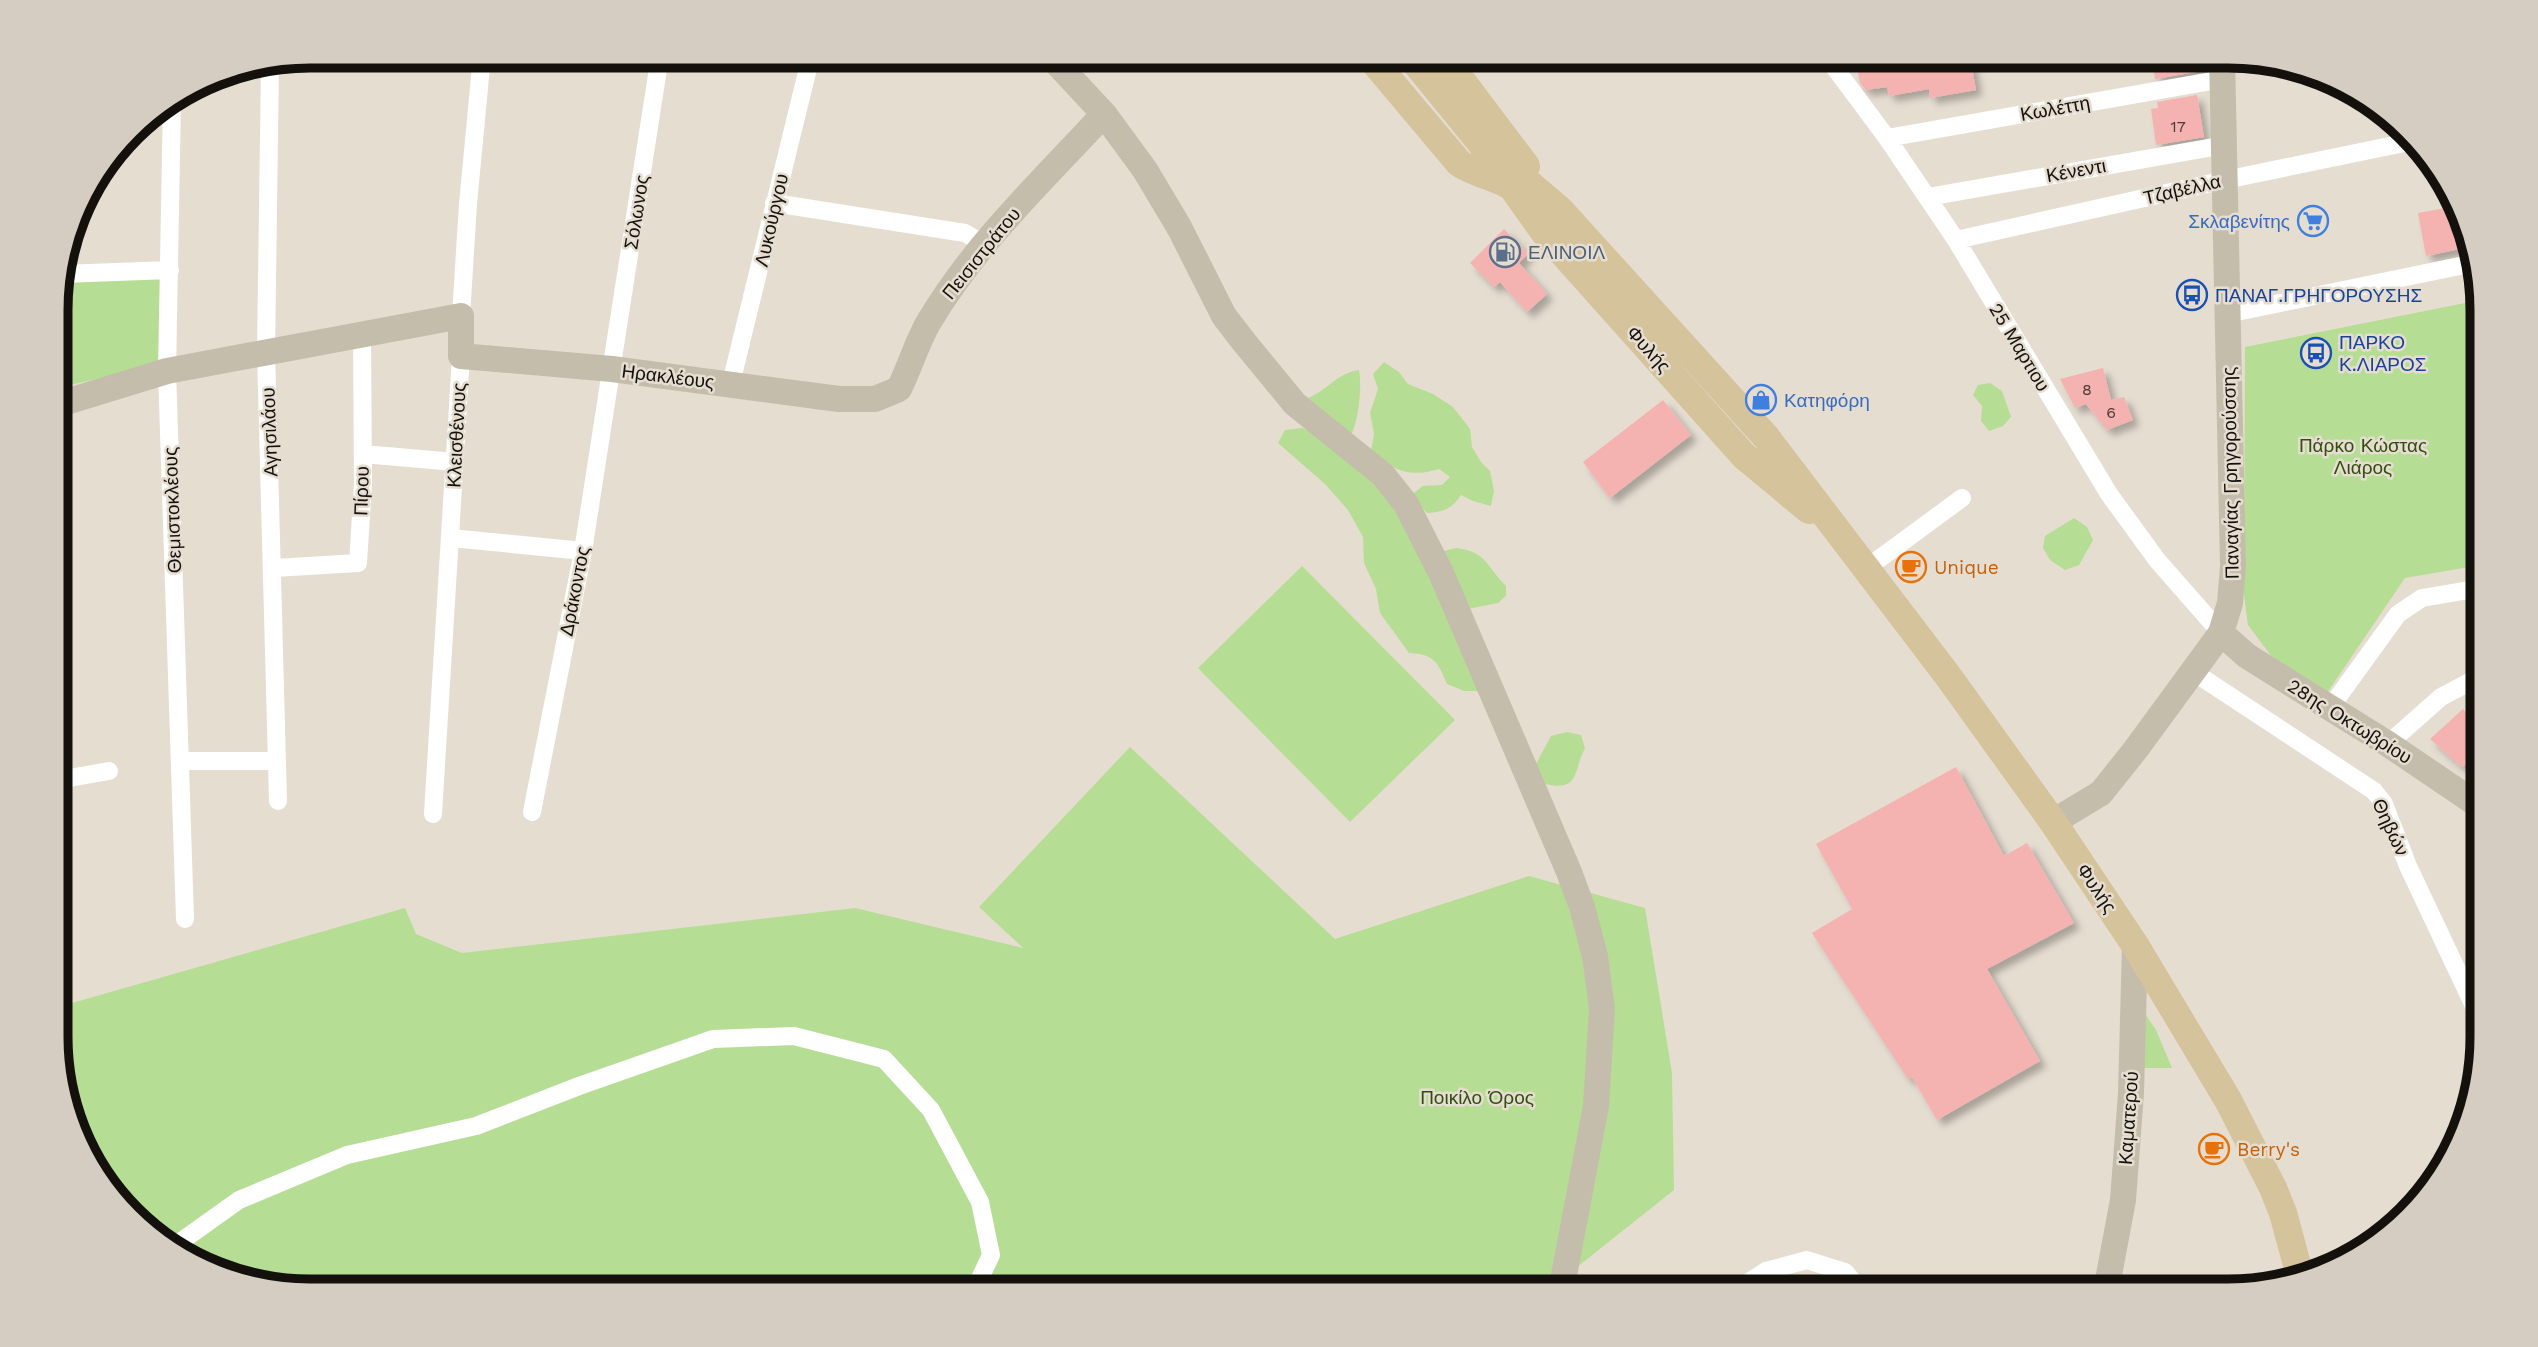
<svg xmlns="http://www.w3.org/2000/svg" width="2538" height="1347" font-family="'Work Sans',sans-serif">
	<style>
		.green { fill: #b6dd94 }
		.building { fill: #f4b2b0; filter: url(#shadow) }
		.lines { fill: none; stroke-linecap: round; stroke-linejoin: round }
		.street { stroke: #fff; stroke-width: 18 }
		.secondary { stroke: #c5bdac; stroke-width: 26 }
		.primary { stroke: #d4c39b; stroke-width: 28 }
		.labels { text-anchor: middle; stroke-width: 5; stroke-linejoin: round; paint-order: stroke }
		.number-label { font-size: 16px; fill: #4c3935 }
		.street-label { font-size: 19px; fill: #14110c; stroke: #e6ddd1 }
		.shop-label { font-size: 19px; fill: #366cbe; stroke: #e6ddd1; text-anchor: end }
		.service-label { font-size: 19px; fill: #4e5e75; stroke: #e6ddd1; text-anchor: start }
		.transit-label { font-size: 19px; fill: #164399; stroke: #e6ddd1; text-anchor: start }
		.park-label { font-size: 19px; fill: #314e0e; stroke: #e6ddd1 }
		.food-label { font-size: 19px; fill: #c56008; stroke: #e6ddd1; text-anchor: start }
		.rim { fill: none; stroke: #14110c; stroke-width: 9 }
	</style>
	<defs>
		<filter id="shadow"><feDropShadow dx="6" dy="6" stdDeviation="3.5" flood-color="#0004"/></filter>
	</defs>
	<rect width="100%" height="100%" fill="#e6ddd1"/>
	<path class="green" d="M164,275L162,365L60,387L57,293L60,281Z
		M2480,300L2481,565L2405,578L2327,693L2278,665L2248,625L2244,595L2245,347Z
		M1384,362L1399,372L1408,384L1433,394L1453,407L1470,429L1472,447L1481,462L1490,471L1494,491L1491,506L1473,501L1461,495C1452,509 1443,512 1427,513L1411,495L1423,486L1442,485L1450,477L1439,469C1410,478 1393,471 1371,451L1374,434L1370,413L1378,389L1373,374Z
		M1359,370C1362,387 1359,419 1351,435L1308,398C1328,390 1337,373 1359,370Z
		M1990,383L2002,391L2011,417L2003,426L1989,431L1981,421L1982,406L1973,395L1978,385Z
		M1302,428L1321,434L1396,502L1481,691H1464L1447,684C1438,662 1434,654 1409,653L1380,613L1376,589L1364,563L1363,537L1348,510L1325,484L1278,443L1285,430Z
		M2074,518L2087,527L2093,540L2079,565L2065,570L2050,560L2043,548L2045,536Z
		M1456,548C1486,551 1487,567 1506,586V596L1498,603L1468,609L1444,551Z
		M1302,566L1455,720L1350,822L1198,668Z
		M1567,732L1581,735L1585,748C1573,771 1580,792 1545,784L1536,764L1551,736Z
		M1130,747L1335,939L1529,876L1645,908L1672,1073L1674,1190L1552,1287L1551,1291H310L197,1265L99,1178L58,1070V1007L405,908L416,934L462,953L855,908L1023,948L979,907Z
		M2146,1015L2156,1030L2172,1068H2139L2141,1028L2146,1026Z"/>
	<path class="building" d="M1935,56H1970L1976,90L1930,98L1929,89L1889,96L1887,87L1866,90L1860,83L1857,67Z
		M2152,56H2205L2207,70L2155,79Z
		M2197,95L2204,137L2156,145L2151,109L2158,108L2157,102Z
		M2451,207L2460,249L2426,256L2418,213Z
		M1504,229L1528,254L1519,263L1547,294L1527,312L1500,282L1494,287L1470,263Z
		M2103,368L2111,400L2124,397L2133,420L2107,430L2086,404L2075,408L2060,379Z
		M1663,400L1691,435L1610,498L1583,462Z
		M2463,709L2481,730V756L2462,767L2430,739Z
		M1956,767L2004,856L2027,843L2074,923L1987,969L2040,1061L1937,1120L1912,1077L1908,1079L1812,933L1852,909L1816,844Z"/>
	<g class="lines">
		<path class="street" d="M1826,56L1887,138L1956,240L2109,494L2157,560L2221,633
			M270,64L266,353L278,801
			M172,101L167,371L185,919
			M1887,138L2223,79
			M1928,197L2225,145
			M774,203L965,233L984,244
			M1956,240L2225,180L2409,142
			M62,274L170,270
			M2227,314L2474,263
			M461,316L468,204L482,56
			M731,383L811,56
			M363,454L455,462
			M451,538L583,551
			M274,568L358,563L363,484L362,334
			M1864,570L1962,498
			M2192,671L2374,791L2384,804L2408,866L2482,1023
			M2330,708L2398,614L2422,598L2481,588
			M2388,744L2441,697L2481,676
			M180,761H277
			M58,780L109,771
			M532,812L583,551L660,56
			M433,814L461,356
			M176,1245L239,1200L347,1155L476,1126L579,1086L713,1039L794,1036L884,1059L931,1110L980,1202L991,1255L974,1291
			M1735,1291L1766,1271L1807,1260L1845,1272L1861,1291"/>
		<path class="secondary" d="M1050,56L1104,114L1145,170L1179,227L1224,316L1244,342L1295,404L1383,475L1406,504L1441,573L1569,872L1582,907L1595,956L1602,1009L1596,1106L1561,1291
			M57,407L66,402L167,371L461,316V356L612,369L839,399H875L899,389C910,367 918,339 930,320C976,243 1043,180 1104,114
			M2221,633L2247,656L2388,744L2481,807
			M2053,822L2101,793L2136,749L2221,633L2230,603L2233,566L2222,56
			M2106,1291L2123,1200L2131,1093L2135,945"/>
		<path class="primary" d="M1369,56L1459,163C1475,174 1494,176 1510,186
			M1410,56L1480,142L1544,232L1744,456L1809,510
			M1443,56L1526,166
			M1480,142L1560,210L1766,437L1948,676L2053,822L2135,945L2228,1100L2273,1188L2283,1213L2299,1272"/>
	</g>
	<defs>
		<g id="supermarket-ring" transform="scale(1.575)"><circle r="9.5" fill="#e6ddd1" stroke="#3f7fe0" stroke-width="1.5"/><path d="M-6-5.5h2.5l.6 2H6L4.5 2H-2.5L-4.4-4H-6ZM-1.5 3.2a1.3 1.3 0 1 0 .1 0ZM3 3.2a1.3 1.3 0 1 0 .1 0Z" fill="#3f7fe0"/></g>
		<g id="fuel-ring" transform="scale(1.575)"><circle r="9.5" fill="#e6ddd1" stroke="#5c6f8a" stroke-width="1.5"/><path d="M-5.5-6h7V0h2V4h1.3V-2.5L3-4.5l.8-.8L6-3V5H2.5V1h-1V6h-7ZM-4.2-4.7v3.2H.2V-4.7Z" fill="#5c6f8a"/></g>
		<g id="bus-ring" transform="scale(1.575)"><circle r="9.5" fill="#e6ddd1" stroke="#1a4fb4" stroke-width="1.5"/><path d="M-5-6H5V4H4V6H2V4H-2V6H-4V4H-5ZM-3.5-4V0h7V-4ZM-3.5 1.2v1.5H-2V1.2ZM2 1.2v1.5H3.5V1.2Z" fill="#1a4fb4"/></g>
		<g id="shop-ring" transform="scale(1.575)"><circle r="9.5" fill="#e6ddd1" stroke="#3f7fe0" stroke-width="1.5"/><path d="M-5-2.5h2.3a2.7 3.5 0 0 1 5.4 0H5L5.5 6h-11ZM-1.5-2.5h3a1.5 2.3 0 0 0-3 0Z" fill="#3f7fe0"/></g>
		<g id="cafe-ring" transform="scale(1.575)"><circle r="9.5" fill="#e6ddd1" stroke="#e8710a" stroke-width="1.5"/><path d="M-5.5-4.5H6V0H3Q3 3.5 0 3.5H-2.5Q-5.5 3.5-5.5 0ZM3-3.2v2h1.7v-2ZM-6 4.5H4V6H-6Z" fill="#e8710a"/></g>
	</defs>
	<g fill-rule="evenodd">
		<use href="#supermarket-ring" x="2313" y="221"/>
		<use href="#fuel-ring" x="1505" y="252"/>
		<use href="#bus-ring" x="2192" y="295"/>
		<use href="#bus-ring" x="2316" y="353"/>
		<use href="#shop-ring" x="1761" y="400"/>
		<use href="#cafe-ring" x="1911" y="567"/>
		<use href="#cafe-ring" x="2214" y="1149"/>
	</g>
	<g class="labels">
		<g class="number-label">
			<text x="2178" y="132">17</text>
			<text x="2087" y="395">8</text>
			<text x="2111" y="418">6</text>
		</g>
		<g class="street-label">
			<text transform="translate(2055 108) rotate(-10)" y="7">Κωλέττη</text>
			<text transform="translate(2076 170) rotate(-10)" y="7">Κένεντι</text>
			<text transform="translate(2182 189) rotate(-13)" y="7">Τζαβέλλα</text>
			<text transform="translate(636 212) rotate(-81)" y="7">Σόλωνος</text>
			<text transform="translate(771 220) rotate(-77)" y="7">Λυκούργου</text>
			<text transform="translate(981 253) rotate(-51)" y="7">Πεισιστράτου</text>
			<text transform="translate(2020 347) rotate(59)" y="7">25 Μαρτιου</text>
			<text transform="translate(1649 349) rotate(48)" y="7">Φυλής</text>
			<text transform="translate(668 376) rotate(7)" y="7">Ηρακλέους</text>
			<text transform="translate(269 432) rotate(-92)" y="7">Αγησιλάου</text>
			<text transform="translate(456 435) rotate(-87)" y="7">Κλεισθένους</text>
			<text transform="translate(2230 473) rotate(-91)" y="7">Παναγίας Γρηγορούσσης</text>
			<text transform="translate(361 491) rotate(-88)" y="7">Πίρου</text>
			<text transform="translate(172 510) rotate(-92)" y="7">Θεμιστοκλέους</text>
			<text transform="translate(574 591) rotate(-79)" y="7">Δράκοντος</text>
			<text transform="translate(2350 721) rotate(32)" y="7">28ης Οκτωβρίου</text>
			<text transform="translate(2391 827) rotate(65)" y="7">Θηβών</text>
			<text transform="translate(2097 888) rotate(56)" y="7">Φυλής</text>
			<text transform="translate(2128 1118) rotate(-86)" y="7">Καματερού</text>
		</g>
		<g class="shop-label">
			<text x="2290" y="228">Σκλαβενίτης</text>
			<text x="1784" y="407" text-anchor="start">Κατηφόρη</text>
		</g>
		<g class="service-label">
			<text x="1528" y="259">ΕΛΙΝΟΙΛ</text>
		</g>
		<g class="transit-label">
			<text x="2215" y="302">ΠΑΝΑΓ.ΓΡΗΓΟΡΟΥΣΗΣ</text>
			<text x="2339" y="349">ΠΑΡΚΟ<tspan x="2339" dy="22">Κ.ΛΙΑΡΟΣ</tspan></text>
		</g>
		<g class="park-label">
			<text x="2363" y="452">Πάρκο Κώστας<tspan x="2363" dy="22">Λιάρος</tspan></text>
			<text x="1477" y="1104">Ποικίλο Όρος</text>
		</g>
		<g class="food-label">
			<text x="1934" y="574">Unique</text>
			<text x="2237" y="1156">Berry's</text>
		</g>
	</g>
	<path d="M0 0H2538V1347H0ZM310 68H2228A242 242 0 0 1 2470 310V1037A242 242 0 0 1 2228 1279H310A242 242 0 0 1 68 1037V310A242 242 0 0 1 310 68Z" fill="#d5cdc1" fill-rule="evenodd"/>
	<path class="rim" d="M310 68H2228A242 242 0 0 1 2470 310V1037A242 242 0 0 1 2228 1279H310A242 242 0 0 1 68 1037V310A242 242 0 0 1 310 68Z"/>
</svg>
